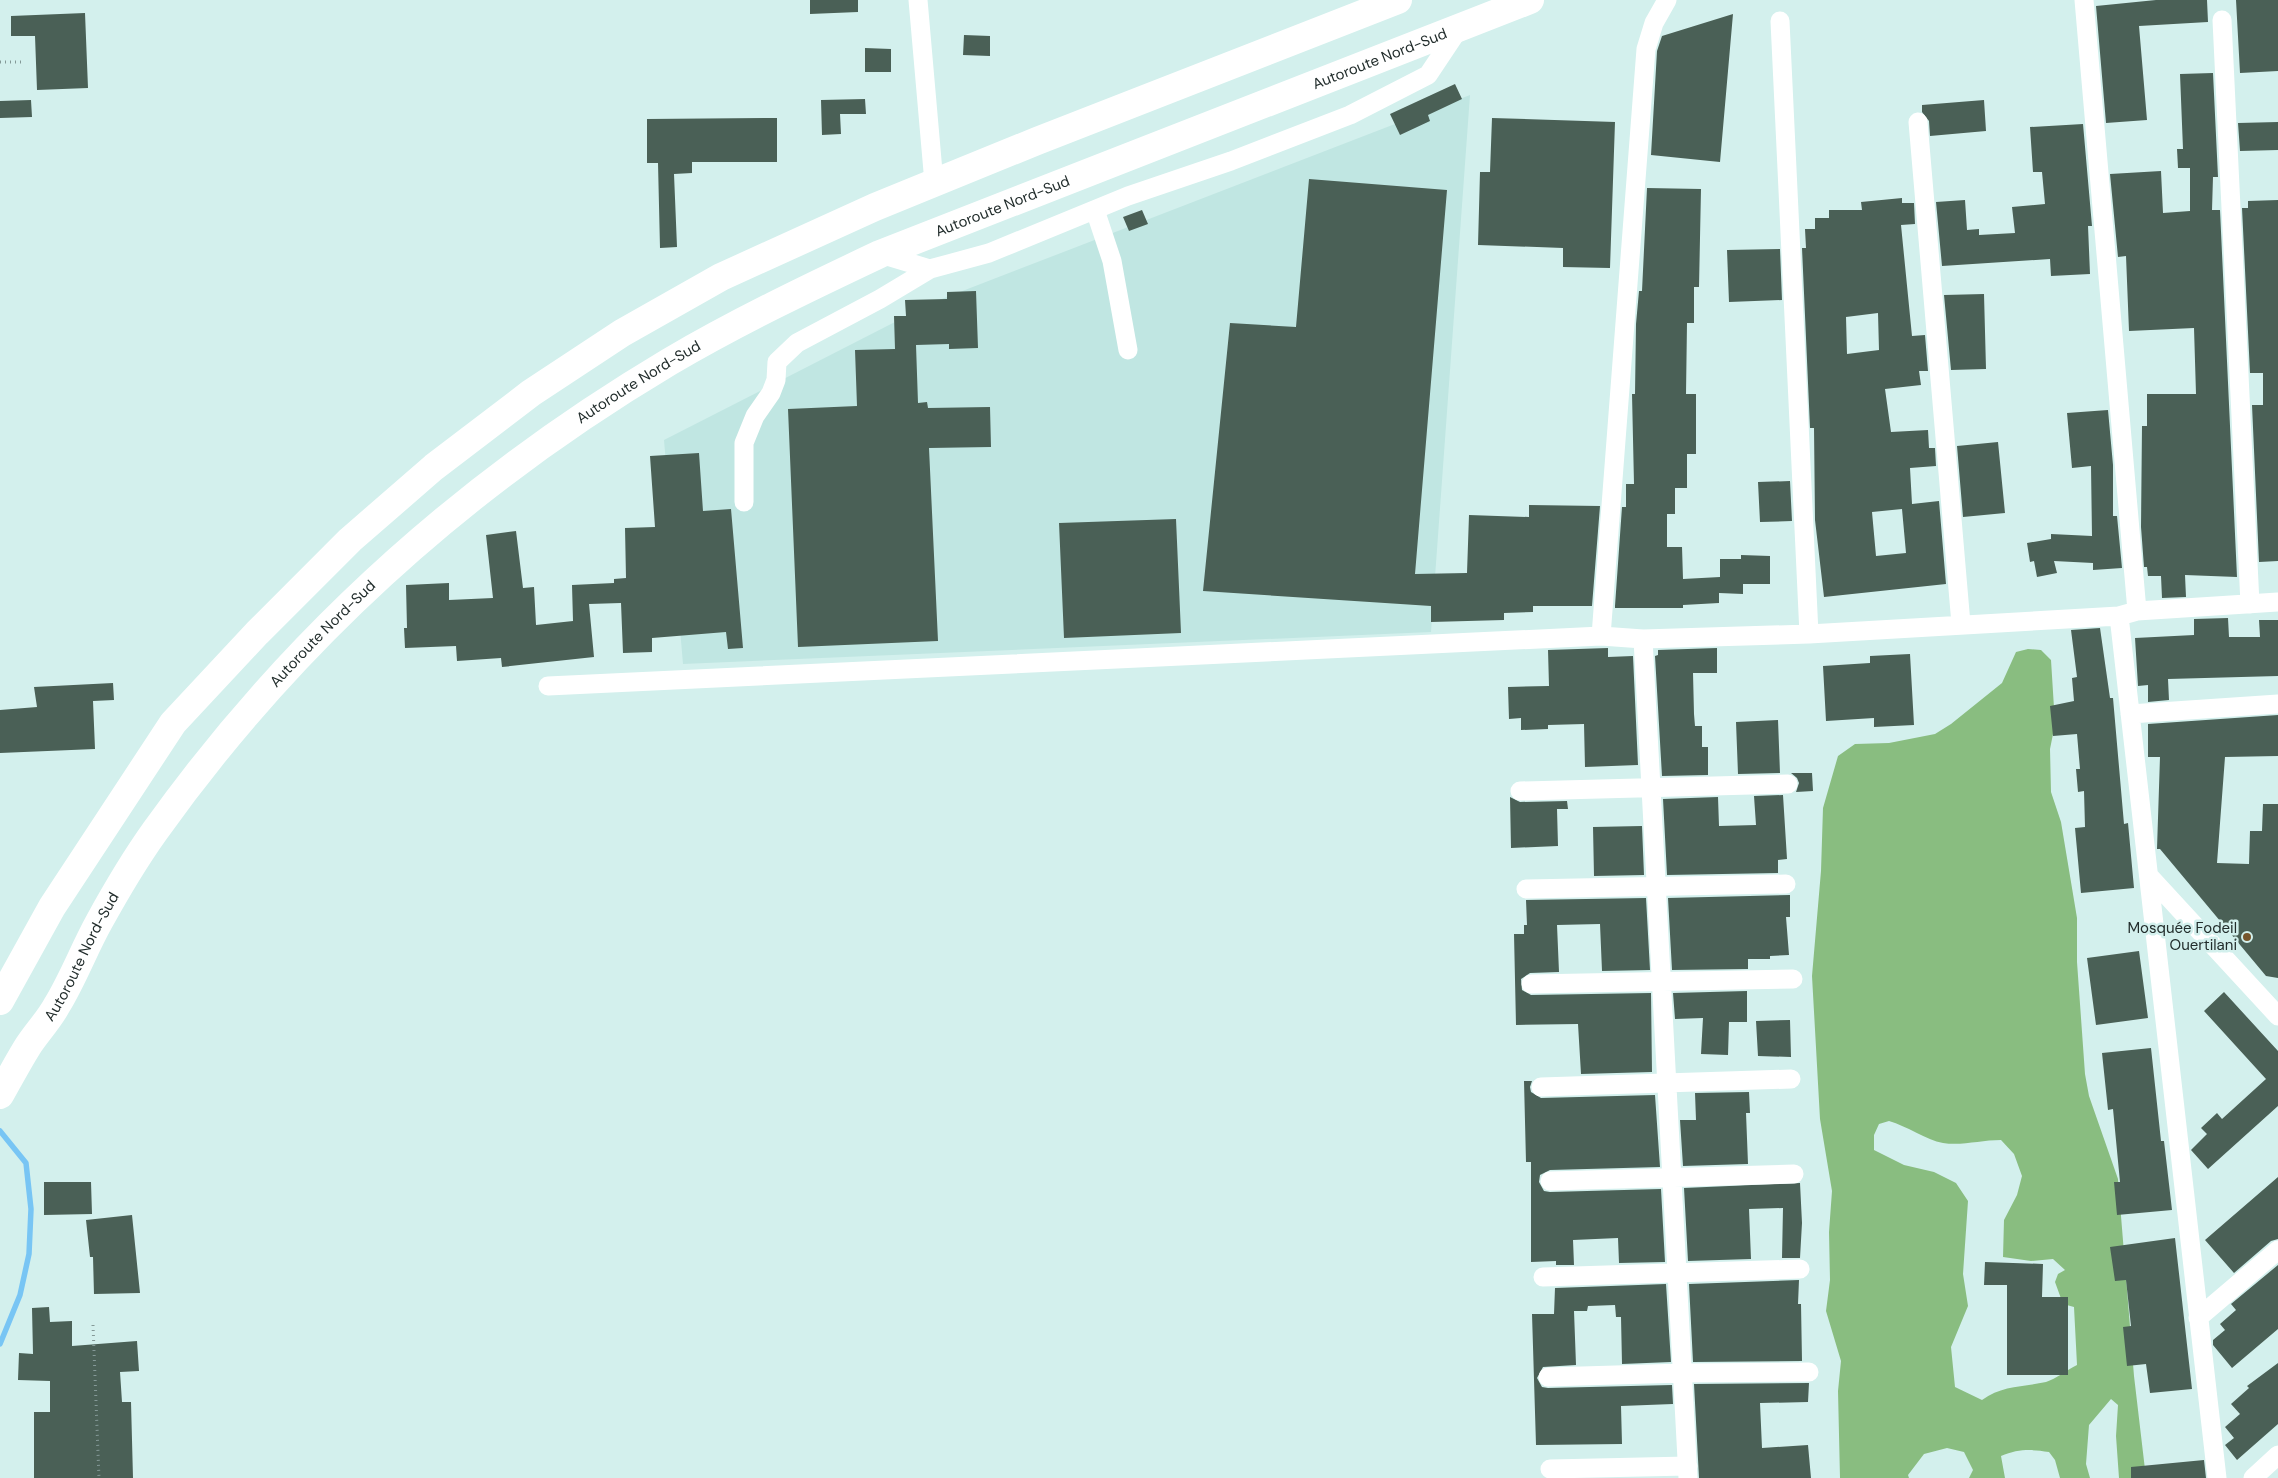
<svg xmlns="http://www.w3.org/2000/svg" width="2278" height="1478" font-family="'DM Sans',sans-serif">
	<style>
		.built { fill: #c0e6e2 }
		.forest { fill: #89bd80; fill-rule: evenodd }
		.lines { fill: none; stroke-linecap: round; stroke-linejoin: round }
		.stream { stroke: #78c5f4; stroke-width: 5.5 }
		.building { fill: #4a6056; fill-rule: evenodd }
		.path { stroke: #849997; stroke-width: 3; stroke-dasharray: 1 4; stroke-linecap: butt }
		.minor { stroke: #fff; stroke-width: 19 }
		.highway { stroke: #fff; stroke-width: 28 }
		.poi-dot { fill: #77562d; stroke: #d3f0ed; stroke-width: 2 }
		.labels { text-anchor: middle; stroke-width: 5; stroke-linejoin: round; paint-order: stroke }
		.street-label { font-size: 15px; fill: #222d2c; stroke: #d3f0ed }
		.poi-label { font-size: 15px; fill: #222d2c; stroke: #d3f0ed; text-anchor: end }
	</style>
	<rect width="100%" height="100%" fill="#d3f0ed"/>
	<path class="built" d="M1470,95L1431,632L683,664L664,440L934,302Z"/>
	<path class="forest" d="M2028,649L2041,650L2051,660L2055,724L2050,749L2051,792L2061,822L2077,918V962L2085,1074L2089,1096L2118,1179L2134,1376L2146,1478H2119L2116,1436L2118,1405L2111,1399L2089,1425L2086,1464L2090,1478H2060L2055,1460L2049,1452C2031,1449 2018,1449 2001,1456L2005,1478H1969L1973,1470L1964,1452L1947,1448L1924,1454L1908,1475L1909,1478H1840L1838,1391L1841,1361L1826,1311L1830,1280L1829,1232L1832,1191L1820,1119L1812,976L1821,871L1823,808L1838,756L1855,744L1889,743L1935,734L1951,724L2002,683L2016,652ZM1889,1121C1907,1126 1926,1140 1943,1143C1962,1146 1981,1140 2001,1140L2014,1154L2022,1176L2017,1195L2004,1220L2003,1257L2031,1261L2053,1259L2065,1270L2058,1274L2055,1282L2063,1304L2074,1307L2077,1365C2067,1370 2056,1379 2046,1382C2023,1387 2002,1385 1982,1400L1955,1387L1951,1347L1968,1306L1963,1274L1968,1201L1956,1183L1934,1172L1904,1165L1874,1150V1135L1879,1124Z"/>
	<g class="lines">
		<path class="stream" d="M0,1131L26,1163L31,1209L29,1254L20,1295L0,1344"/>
	</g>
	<path class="building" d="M810,0H858V12L810,14Z
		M2156,0H2207L2208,22L2139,26L2147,120L2106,123L2096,6Z
		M2236,0H2278V71L2240,73Z
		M85,13L88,88L37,90L35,36H11V16Z
		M1733,14L1720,162L1651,155L1657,51L1662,36Z
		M964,35L990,36V56L963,55Z
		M865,48L891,49V72H865Z
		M2213,73L2218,177H2213L2212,210H2220L2237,577L2185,575L2186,597L2162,598L2161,576H2148L2147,567H2144L2141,527L2142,426H2147V394H2196L2194,328L2129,331L2126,256L2118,257L2110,174L2161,171L2163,213L2190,211V168H2178L2177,149H2183L2180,74Z
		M1455,84L1462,99L1428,115L1430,121L1400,135L1390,114Z
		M865,99L866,114H840L841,134L822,135L821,100Z
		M31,100L32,117L0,118V101Z
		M1984,100L1986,131L1930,136L1929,121L1922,112V105Z
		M777,118V162H692V173L674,174L677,247L660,248L658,163H647V119Z
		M1492,118L1615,122L1610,268L1563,267V248L1478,245L1480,172H1490Z
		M2278,122V150L2240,151L2238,123Z
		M2083,124L2092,226H2088L2090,274L2051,276L2050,259L1942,266L1936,202L1965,200L1967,230L1979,229V235L2015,233L2012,207L2045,204L2042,172H2033L2030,127Z
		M1309,179L1447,190L1415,574L1467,573L1469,515L1529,517V505L1600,506L1592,606H1533V612L1504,613V620L1431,622V606L1203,591L1230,323L1296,327Z
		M1647,188L1701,189L1699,287H1694V323H1687L1686,394H1696V454H1687V488H1675V514H1667V547H1682L1683,579L1720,577V559H1741V555L1770,556V584H1743V594L1719,593V603L1683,605V608H1615V606L1622,507H1626V484H1634L1632,394H1635L1636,324L1639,291H1642Z
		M1902,198V203H1914L1915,224L1901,225L1912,336L1925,335L1928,371H1919L1921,385L1885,389L1891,432L1928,430L1929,448H1935L1936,466L1910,468L1912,504L1939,501L1946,584L1824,597L1815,520L1814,428H1810L1802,248H1806L1805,229H1815V218H1829V210H1862L1861,202ZM1878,313L1879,350L1847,354L1846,317ZM1902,509L1906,553L1876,556L1872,512Z
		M2278,200V561L2259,562L2252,405H2263V373H2250L2242,208H2248V201Z
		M1142,210L1148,224L1129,231L1123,217Z
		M1780,249L1782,300L1729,302L1727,250Z
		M976,291L978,348L949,349V344L916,345L918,403L927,402L928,408L990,407L991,447L929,448L938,641L798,647L788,409L857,406L855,350L895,349L894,316H906L905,300L947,299V292Z
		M1984,294L1986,369L1951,370L1944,295Z
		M2108,410L2113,465V516H2117L2122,568L2093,570V563L2054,561L2057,573L2037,577L2034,561L2030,562L2027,543L2051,539V534L2092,536L2091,466L2072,468L2067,413Z
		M1998,442L2005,513L1963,517L1957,446Z
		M699,453L703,511L731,509L743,648L728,649L726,632L652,638V652L623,653L621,603L589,604L594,657L502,667L501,658L457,661L456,646L405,648L404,628H407L406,585L449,583V600L493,598L486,535L516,531L523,588L534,587L536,625L573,621L572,585L614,583V579L626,578L625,528L655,527L650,456Z
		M1790,481L1792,521L1760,522L1758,482Z
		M1176,519L1181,633L1064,638L1059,523Z
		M2228,618L2229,637H2260L2259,620H2278V676L2168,679L2169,700L2148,702V685L2138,686L2135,638L2194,635V619Z
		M2100,628L2110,698H2113L2124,824L2128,823L2134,888L2081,893L2075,828L2085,827L2084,791L2078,792L2076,769H2080L2077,734L2053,736L2050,706L2074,701L2072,678L2077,677L2071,630Z
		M1608,648V657L1633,656L1638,765L1585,767L1584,724L1548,725V729L1521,730V718L1509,719L1508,687L1549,686L1548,650Z
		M1717,648V673H1693L1694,714L1695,726H1702V747H1708V775L1662,776L1655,656L1658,655V650Z
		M1910,654L1914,725L1874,727V718L1826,721L1823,666L1870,663V656Z
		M113,683L114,700L93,701L95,749L0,753V710L37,707L34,687Z
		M2278,715V756L2225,757L2217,863L2249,864L2250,831H2262L2263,804H2278V978L2266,976L2160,849H2157L2160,757H2148V724Z
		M1778,720L1780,773L1738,774L1736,722Z
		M1791,773H1812L1813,791L1796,792L1799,783L1797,778Z
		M1783,795L1787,859L1778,860V873L1667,875L1663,799L1718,797L1719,826L1756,825L1754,796Z
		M1510,797L1520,802L1567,801L1568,809H1557L1558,846L1511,848Z
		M1642,826L1644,875L1594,876L1593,827Z
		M1790,895V917H1786L1789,955L1770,956V959H1748V969L1672,970L1668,898Z
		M1646,898L1650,970L1602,971L1600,924L1557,925L1559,972L1530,973L1521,979L1522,990L1531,995L1651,993L1652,1072L1581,1074L1578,1024L1516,1025L1514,934H1524V925H1527L1526,900Z
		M2139,951L2148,1018L2096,1025L2087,958Z
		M1747,991V1022H1729L1728,1055L1701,1054L1703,1018L1675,1019L1673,993Z
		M2224,992L2278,1051V1106L2208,1169L2191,1150L2207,1134L2201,1128L2217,1113L2222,1119L2266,1079L2204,1011Z
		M1790,1020L1791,1057L1758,1056L1756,1021Z
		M2151,1048L2161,1141H2164L2172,1210L2117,1215L2114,1182H2120L2113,1109L2108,1110L2102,1053Z
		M1524,1081H1532L1530,1087L1531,1092L1541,1098L1655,1095L1660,1167L1550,1170L1540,1175L1539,1182L1544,1191L1550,1192L1661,1189L1665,1262L1619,1263L1618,1238L1573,1240L1574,1265H1556V1261L1531,1262V1162H1526Z
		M1749,1092L1750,1113H1746L1748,1164L1683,1166L1680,1120H1696L1695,1093Z
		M2278,1177V1239L2271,1241L2234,1273L2205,1240Z
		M44,1182H91L92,1214L44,1215Z
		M1800,1183L1802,1223L1800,1258H1782L1783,1208L1749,1209L1751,1259L1688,1261L1684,1188Z
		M132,1215L140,1293L94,1294L93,1257H90L86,1220Z
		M2175,1238L2192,1389L2150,1393L2146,1364L2127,1366L2123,1327L2131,1326L2126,1280L2115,1281L2110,1247Z
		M1985,1262L2043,1264L2042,1297H2068V1375H2007V1285H1984Z
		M2278,1265V1329L2232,1368L2213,1345V1340L2225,1330L2220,1324L2236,1310L2231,1304Z
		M1799,1280L1798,1304H1801L1802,1361L1693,1362L1689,1284Z
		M1666,1284L1671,1362L1622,1364L1621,1317H1616L1615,1305L1588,1306L1587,1311H1574L1576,1365L1543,1367L1537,1378L1542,1387L1548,1388L1672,1385L1673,1404L1621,1406L1622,1444L1536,1445L1532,1314H1554L1555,1288Z
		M49,1307L50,1322L72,1321V1346L137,1341L139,1371L120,1372L122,1402H131L133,1478H34V1412H50V1381L18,1380L19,1353L33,1354L32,1308Z
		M2278,1363V1424L2237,1460L2225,1445L2234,1438L2225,1427L2240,1414L2231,1404L2249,1388L2247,1386Z
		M1809,1383L1808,1402L1760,1403L1762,1448L1808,1445L1811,1478H1699L1694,1384Z
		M2204,1460L2206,1478H2131V1467Z"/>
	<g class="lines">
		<path class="path" d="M0,62H23
			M93,1325L99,1478"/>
		<path class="minor" d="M918,0L934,183
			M2084,0L2137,611
			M2222,20L2250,604
			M1780,21L1809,634
			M1918,122L1961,624
			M1095,210L1112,261L1128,350
			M880,254L930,269L989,253L1128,196L1231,161L1350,115L1428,75L1460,27
			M744,502V443L755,416L771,393L776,380L777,362L797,343L880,299L930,269
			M2119,616L2217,1478
			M1601,636L1646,49L1654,23L1667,0
			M1643,639L1688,1478
			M548,686L1601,636L1643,639L1809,634L2119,616L2137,611L2278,602
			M2130,714L2278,704
			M1520,791L1788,784
			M2149,876L2278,1016
			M1526,889L1786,884
			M1531,984L1793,979
			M1541,1087L1791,1079
			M1550,1181L1794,1174
			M1543,1277L1800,1269
			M2198,1318L2278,1250
			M1548,1377L1683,1373L1809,1372
			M1550,1469L1688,1466
			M2253,1478L2278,1455"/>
		<g class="highway">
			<path d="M0,1001L52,907L173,723L257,633L350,540L434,467L531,393L622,333L721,277L875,207L1037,141L1398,0"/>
			<path id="s1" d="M0,1095C9,1079 18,1062 28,1046C37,1032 49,1020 57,1005C73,979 84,949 99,922C116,891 135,859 155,831C292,639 466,483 669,362C737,322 808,288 880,254L1530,0"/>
		</g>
	</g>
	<circle class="poi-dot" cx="2247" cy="937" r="5"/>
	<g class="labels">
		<g class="street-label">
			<text dy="5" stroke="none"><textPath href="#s1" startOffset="1781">Autoroute Nord-Sud</textPath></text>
			<text dy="5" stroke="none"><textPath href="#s1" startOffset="1376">Autoroute Nord-Sud</textPath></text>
			<text dy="5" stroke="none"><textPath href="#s1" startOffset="971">Autoroute Nord-Sud</textPath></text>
			<text dy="5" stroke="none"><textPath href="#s1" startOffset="566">Autoroute Nord-Sud</textPath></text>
			<text dy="5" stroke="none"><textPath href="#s1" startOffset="161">Autoroute Nord-Sud</textPath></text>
		</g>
		<g class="poi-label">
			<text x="2237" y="933">Mosquée Fodeil<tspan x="2237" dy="17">Ouertilani</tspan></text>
		</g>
	</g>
</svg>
